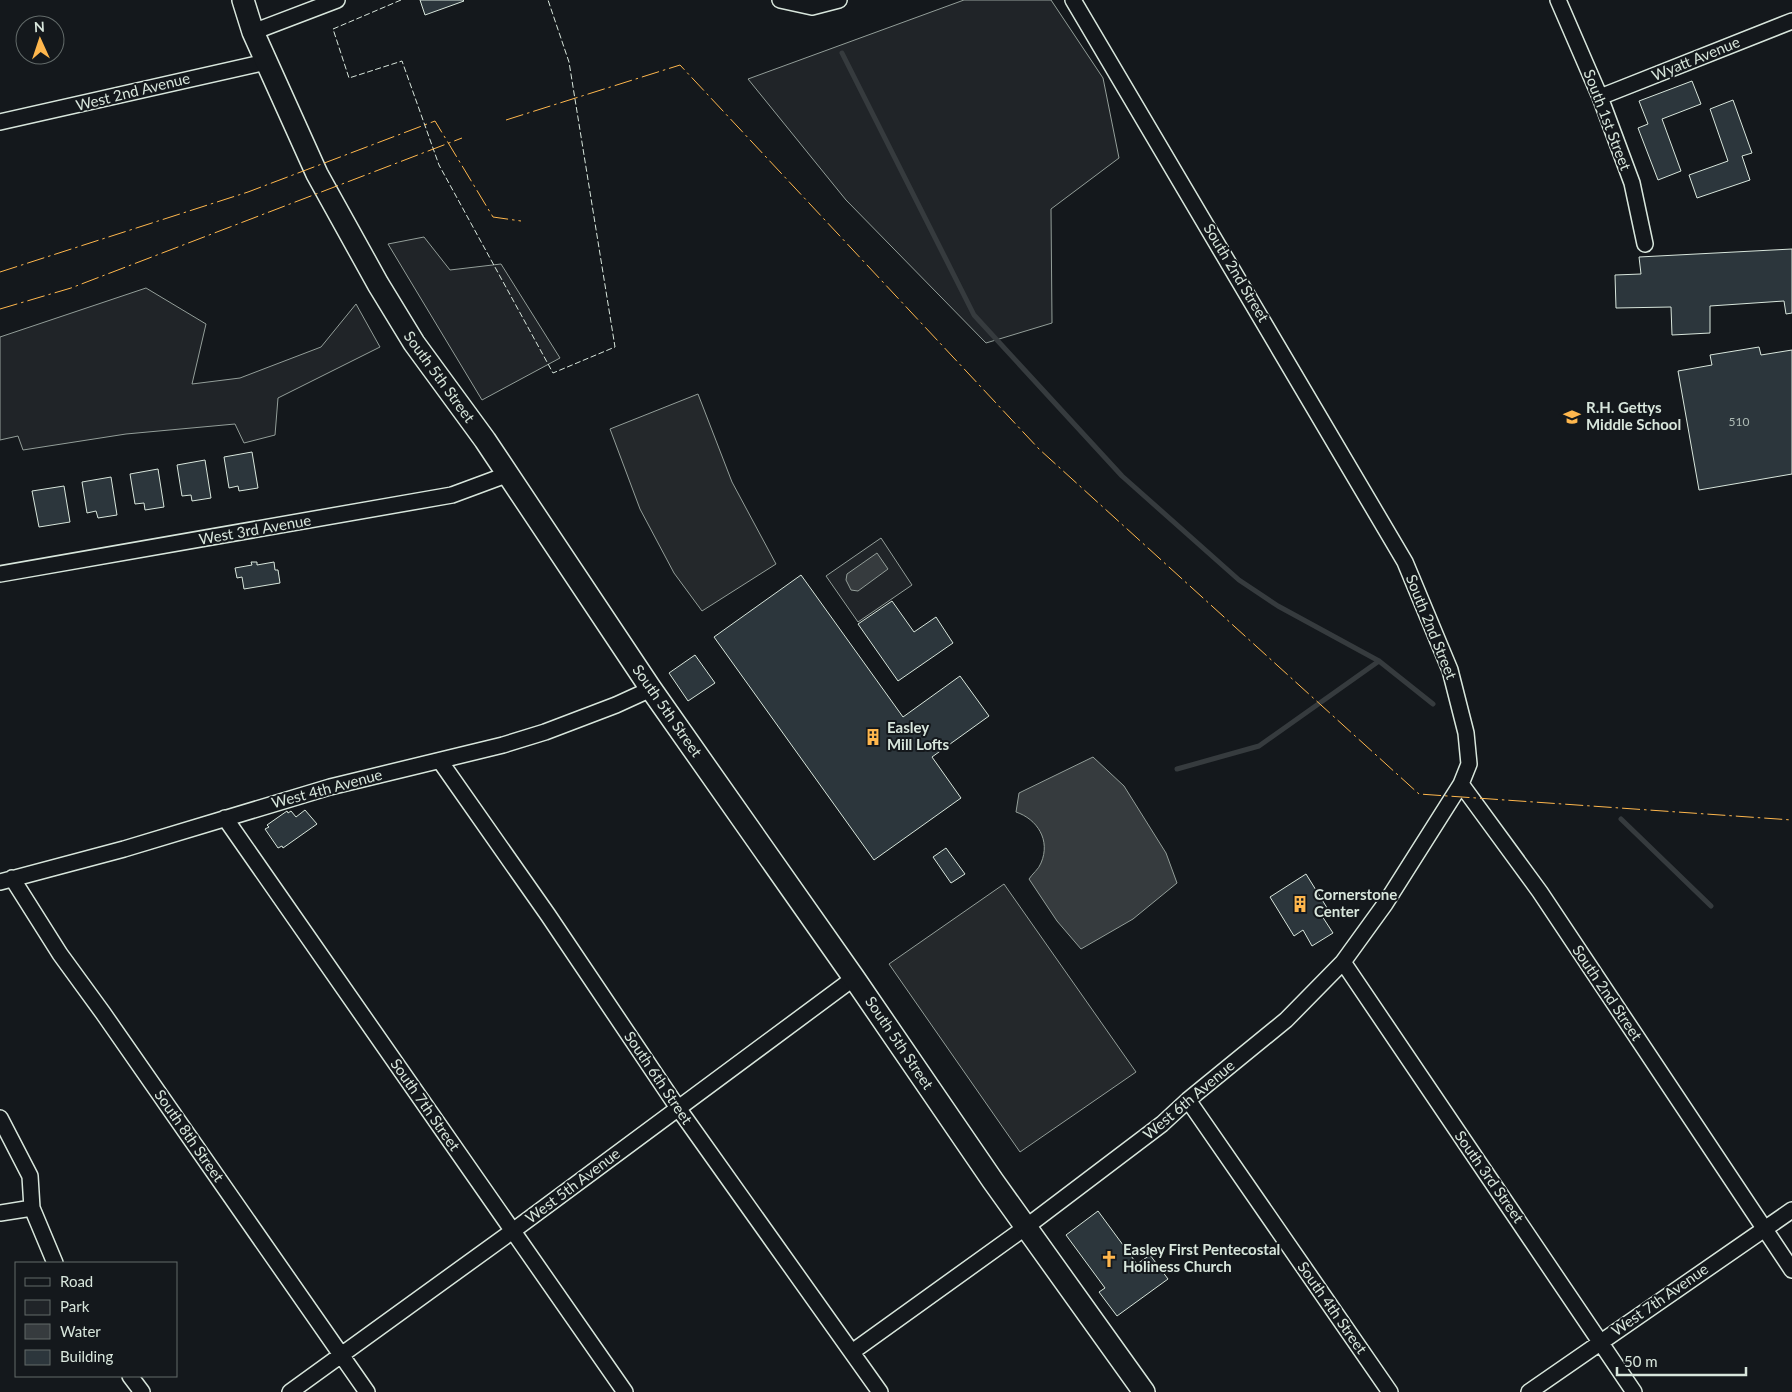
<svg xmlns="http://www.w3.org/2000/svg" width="1792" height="1392" font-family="Lato,sans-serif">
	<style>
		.green { fill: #202428; stroke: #939e99 }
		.parking { fill: #24282b; stroke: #939e99 }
		.water { fill: #363b3e; stroke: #939e99 }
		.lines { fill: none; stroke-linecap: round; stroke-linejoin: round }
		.stream { stroke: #363b3e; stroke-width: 5 }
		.building { fill: #2c363c; stroke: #d8e6dc }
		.street-casing { stroke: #d8e6dc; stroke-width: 18 }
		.secondary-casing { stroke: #d8e6dc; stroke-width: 24 }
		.street { stroke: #14181c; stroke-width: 15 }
		.secondary { stroke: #14181c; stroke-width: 21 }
		.fence { stroke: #d8e6dc; stroke-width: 1; stroke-dasharray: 6 2.5; stroke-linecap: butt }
		.power { stroke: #ffb74d; stroke-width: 1; stroke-dasharray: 18 4 2.5 4; stroke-linecap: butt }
		.labels { text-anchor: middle; stroke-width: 4; stroke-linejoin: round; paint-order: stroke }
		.number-label { font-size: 12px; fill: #adbab4 }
		.street-label { font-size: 15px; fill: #d8e6dc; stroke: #14181c }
		.poi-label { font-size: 15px; font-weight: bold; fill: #d8e6dc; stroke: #14181c; text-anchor: start }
	</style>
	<rect width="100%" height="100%" fill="#14181c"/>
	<path class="green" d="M964,0H1051L1103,78L1119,158L1051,209L1052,323L986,343L846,200L748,79Z
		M424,237L450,270L501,264L560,358L482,400L388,244Z
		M146,288L206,324L192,384L240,378L321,347L356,304L380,347L278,398L275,435L244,443L235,424L126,434L23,450L18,436L0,440V337Z
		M881,538L912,585L858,622L826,576Z"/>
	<path class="parking" d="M698,394L732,482L776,564L702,611L674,573L640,509L610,429Z
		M1004,884L1136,1072L1020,1152L889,964Z"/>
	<path class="water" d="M877,553L888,569L858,591L851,590L846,580L847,574Z
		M1093,757L1124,786L1166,853L1177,883L1133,919L1081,949L1057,921L1029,879C1032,874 1039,869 1041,863C1051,840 1037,819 1016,812L1019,793Z"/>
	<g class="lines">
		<path class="stream" d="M842,53L974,315L1122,476L1239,580L1278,606L1379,661L1433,704
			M1177,769L1259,746L1379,661
			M1621,819L1711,906"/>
	</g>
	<path class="building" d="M420,0H463L464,1L425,15Z
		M1692,81L1701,104L1662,119L1681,171L1658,180L1638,128L1648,124L1639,101Z
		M1733,100L1752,153L1742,156L1750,180L1697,198L1689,175L1728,161L1710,109Z
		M1792,249V313L1786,314L1784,301L1710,306V333L1672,335L1671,307L1616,308L1615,275L1641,274L1639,257Z
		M1759,347L1761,355L1792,350V474L1699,490L1678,371L1712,365L1710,355Z
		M252,452L258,488L239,491L238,486L229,488L224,457Z
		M205,460L211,498L192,501L191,495L182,496L177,465Z
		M158,469L164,507L145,510L144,503L135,504L130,474Z
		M111,477L117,515L98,518L96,511L87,513L82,482Z
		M64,486L70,522L39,527L32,491Z
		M251,562H257V565L274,562L275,570H278L280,583L244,589L242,577L237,578L235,568L252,565Z
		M801,575L903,717L960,676L989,716L932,757L961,798L874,860L714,637Z
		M892,601L914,632L936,617L953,643L898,681L858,624Z
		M695,655L715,683L688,701L669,673Z
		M305,810L317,824L283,848L282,846L278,848L265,829L269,827L267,825L287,811L288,813L291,811L296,817Z
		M946,848L965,874L951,883L933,857Z
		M1306,874L1329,911L1322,916L1333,933L1312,946L1303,930L1294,936L1270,897Z
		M1098,1211L1137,1264L1150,1255L1168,1279L1117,1316L1099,1292L1105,1288L1066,1235Z"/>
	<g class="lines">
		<g class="street-casing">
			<path id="street" d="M780,0L812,7L839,0
				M1073,0L1405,562L1450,670L1466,733L1469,764L1461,784L1540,892L1792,1270
				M1558,0L1600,97L1632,183L1645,244
				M253,32L337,0
				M1600,97L1792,21
				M0,122L266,62
				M0,574L452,495L506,475
				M440,761L548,915L678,1108L880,1392
				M225,818L625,1392
				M12,878L60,954L103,1013L367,1392
				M0,882L124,849L330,787L503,745L545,732L616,705L651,689
				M1343,962L1634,1392
				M1188,1100L1390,1392
				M0,1118L30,1176L32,1208L55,1263
				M0,1213L32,1208
				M852,1352L1026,1227L1162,1124L1188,1100L1286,1020L1343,962L1385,904L1461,784
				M130,1376L142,1392
				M290,1392L514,1230L854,978
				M1529,1392L1792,1210"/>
		</g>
		<g class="secondary-casing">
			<path id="secondary" d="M243,0L253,32L317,174L378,284L414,343L485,440L651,689L854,978L993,1181L1144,1392"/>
		</g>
		<use href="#street" class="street"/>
		<use href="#secondary" class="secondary"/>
		<path class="fence" d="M401,0L333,29L349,78L402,61L439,165L553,373L615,347L569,62L548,0"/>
		<path class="power" d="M506,120L680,65L1039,449L1419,794L1792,820
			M0,272L248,192L435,121L493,217L521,221
			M0,309L71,288L462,138"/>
	</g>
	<defs>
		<g id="school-bare" transform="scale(1.35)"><path d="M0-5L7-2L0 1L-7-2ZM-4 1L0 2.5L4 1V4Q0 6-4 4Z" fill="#ffb74d" stroke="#14181c" stroke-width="2.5" paint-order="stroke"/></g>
		<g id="building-bare" transform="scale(1.35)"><path d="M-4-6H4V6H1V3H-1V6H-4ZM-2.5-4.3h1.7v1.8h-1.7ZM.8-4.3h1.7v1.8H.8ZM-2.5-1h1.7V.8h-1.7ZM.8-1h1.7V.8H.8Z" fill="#ffb74d" stroke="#14181c" stroke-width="2.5" paint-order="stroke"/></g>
		<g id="church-bare" transform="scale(1.35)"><path d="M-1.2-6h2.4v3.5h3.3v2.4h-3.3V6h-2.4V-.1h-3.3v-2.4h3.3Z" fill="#ffb74d" stroke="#14181c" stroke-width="2.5" paint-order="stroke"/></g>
	</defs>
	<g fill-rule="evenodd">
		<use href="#school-bare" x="1572" y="417"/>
		<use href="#building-bare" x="873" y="737"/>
		<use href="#building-bare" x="1300" y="904"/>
		<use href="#church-bare" x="1109" y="1259"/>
	</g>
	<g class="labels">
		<g class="number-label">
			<text x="1739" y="426">510</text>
		</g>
		<g class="street-label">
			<text transform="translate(1696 59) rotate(-22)" y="5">Wyatt Avenue</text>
			<text transform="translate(133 92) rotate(-14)" y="5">West 2nd Avenue</text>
			<text transform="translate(1607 120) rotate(69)" y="5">South 1st Street</text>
			<text transform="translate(1236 273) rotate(59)" y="5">South 2nd Street</text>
			<text transform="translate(439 377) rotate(54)" y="5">South 5th Street</text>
			<text transform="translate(255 530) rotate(-10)" y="5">West 3rd Avenue</text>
			<text transform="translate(1431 627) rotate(68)" y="5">South 2nd Street</text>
			<text transform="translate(667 711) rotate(55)" y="5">South 5th Street</text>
			<text transform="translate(327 789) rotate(-15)" y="5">West 4th Avenue</text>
			<text transform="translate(1607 993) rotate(56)" y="5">South 2nd Street</text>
			<text transform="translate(899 1043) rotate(56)" y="5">South 5th Street</text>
			<text transform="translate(658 1078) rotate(56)" y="5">South 6th Street</text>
			<text transform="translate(1189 1100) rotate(-40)" y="5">West 6th Avenue</text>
			<text transform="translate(425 1105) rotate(55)" y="5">South 7th Street</text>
			<text transform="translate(189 1136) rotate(55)" y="5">South 8th Street</text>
			<text transform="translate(1489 1177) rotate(55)" y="5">South 3rd Street</text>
			<text transform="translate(573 1186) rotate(-37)" y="5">West 5th Avenue</text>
			<text transform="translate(1660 1300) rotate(-35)" y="5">West 7th Avenue</text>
			<text transform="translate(1332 1308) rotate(55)" y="5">South 4th Street</text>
		</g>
		<g class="poi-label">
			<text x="1586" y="413">R.H. Gettys<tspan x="1586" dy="17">Middle School</tspan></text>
			<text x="887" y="733">Easley<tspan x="887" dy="17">Mill Lofts</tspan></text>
			<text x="1314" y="900">Cornerstone<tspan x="1314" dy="17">Center</tspan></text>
			<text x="1123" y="1255">Easley First Pentecostal<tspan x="1123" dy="17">Holiness Church</tspan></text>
		</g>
	</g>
	<rect x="15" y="1262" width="162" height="115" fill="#14181c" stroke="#626a69"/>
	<rect x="25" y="1278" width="25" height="8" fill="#14181c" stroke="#626a69"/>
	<text x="60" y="1287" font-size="15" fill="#d8e6dc">Road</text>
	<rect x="25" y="1300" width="25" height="15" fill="#202428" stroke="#626a69"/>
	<text x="60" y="1312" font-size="15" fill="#d8e6dc">Park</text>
	<rect x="25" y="1324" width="25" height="15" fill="#363b3e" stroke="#626a69"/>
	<text x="60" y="1337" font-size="15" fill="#d8e6dc">Water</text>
	<rect x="25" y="1350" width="25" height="15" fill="#2c363c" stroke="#626a69"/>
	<text x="60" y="1362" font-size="15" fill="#d8e6dc">Building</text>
	<g transform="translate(40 40) rotate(357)"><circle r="24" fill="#14181c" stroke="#626a69"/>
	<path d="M0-4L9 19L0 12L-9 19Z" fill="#ffb74d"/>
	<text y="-8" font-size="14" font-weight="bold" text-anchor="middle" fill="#d8e6dc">N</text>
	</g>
	<path d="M1617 1367v8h129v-8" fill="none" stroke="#d8e6dc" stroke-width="2.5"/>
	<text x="1624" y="1367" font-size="15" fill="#d8e6dc" stroke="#14181c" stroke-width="4" paint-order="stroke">50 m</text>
</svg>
